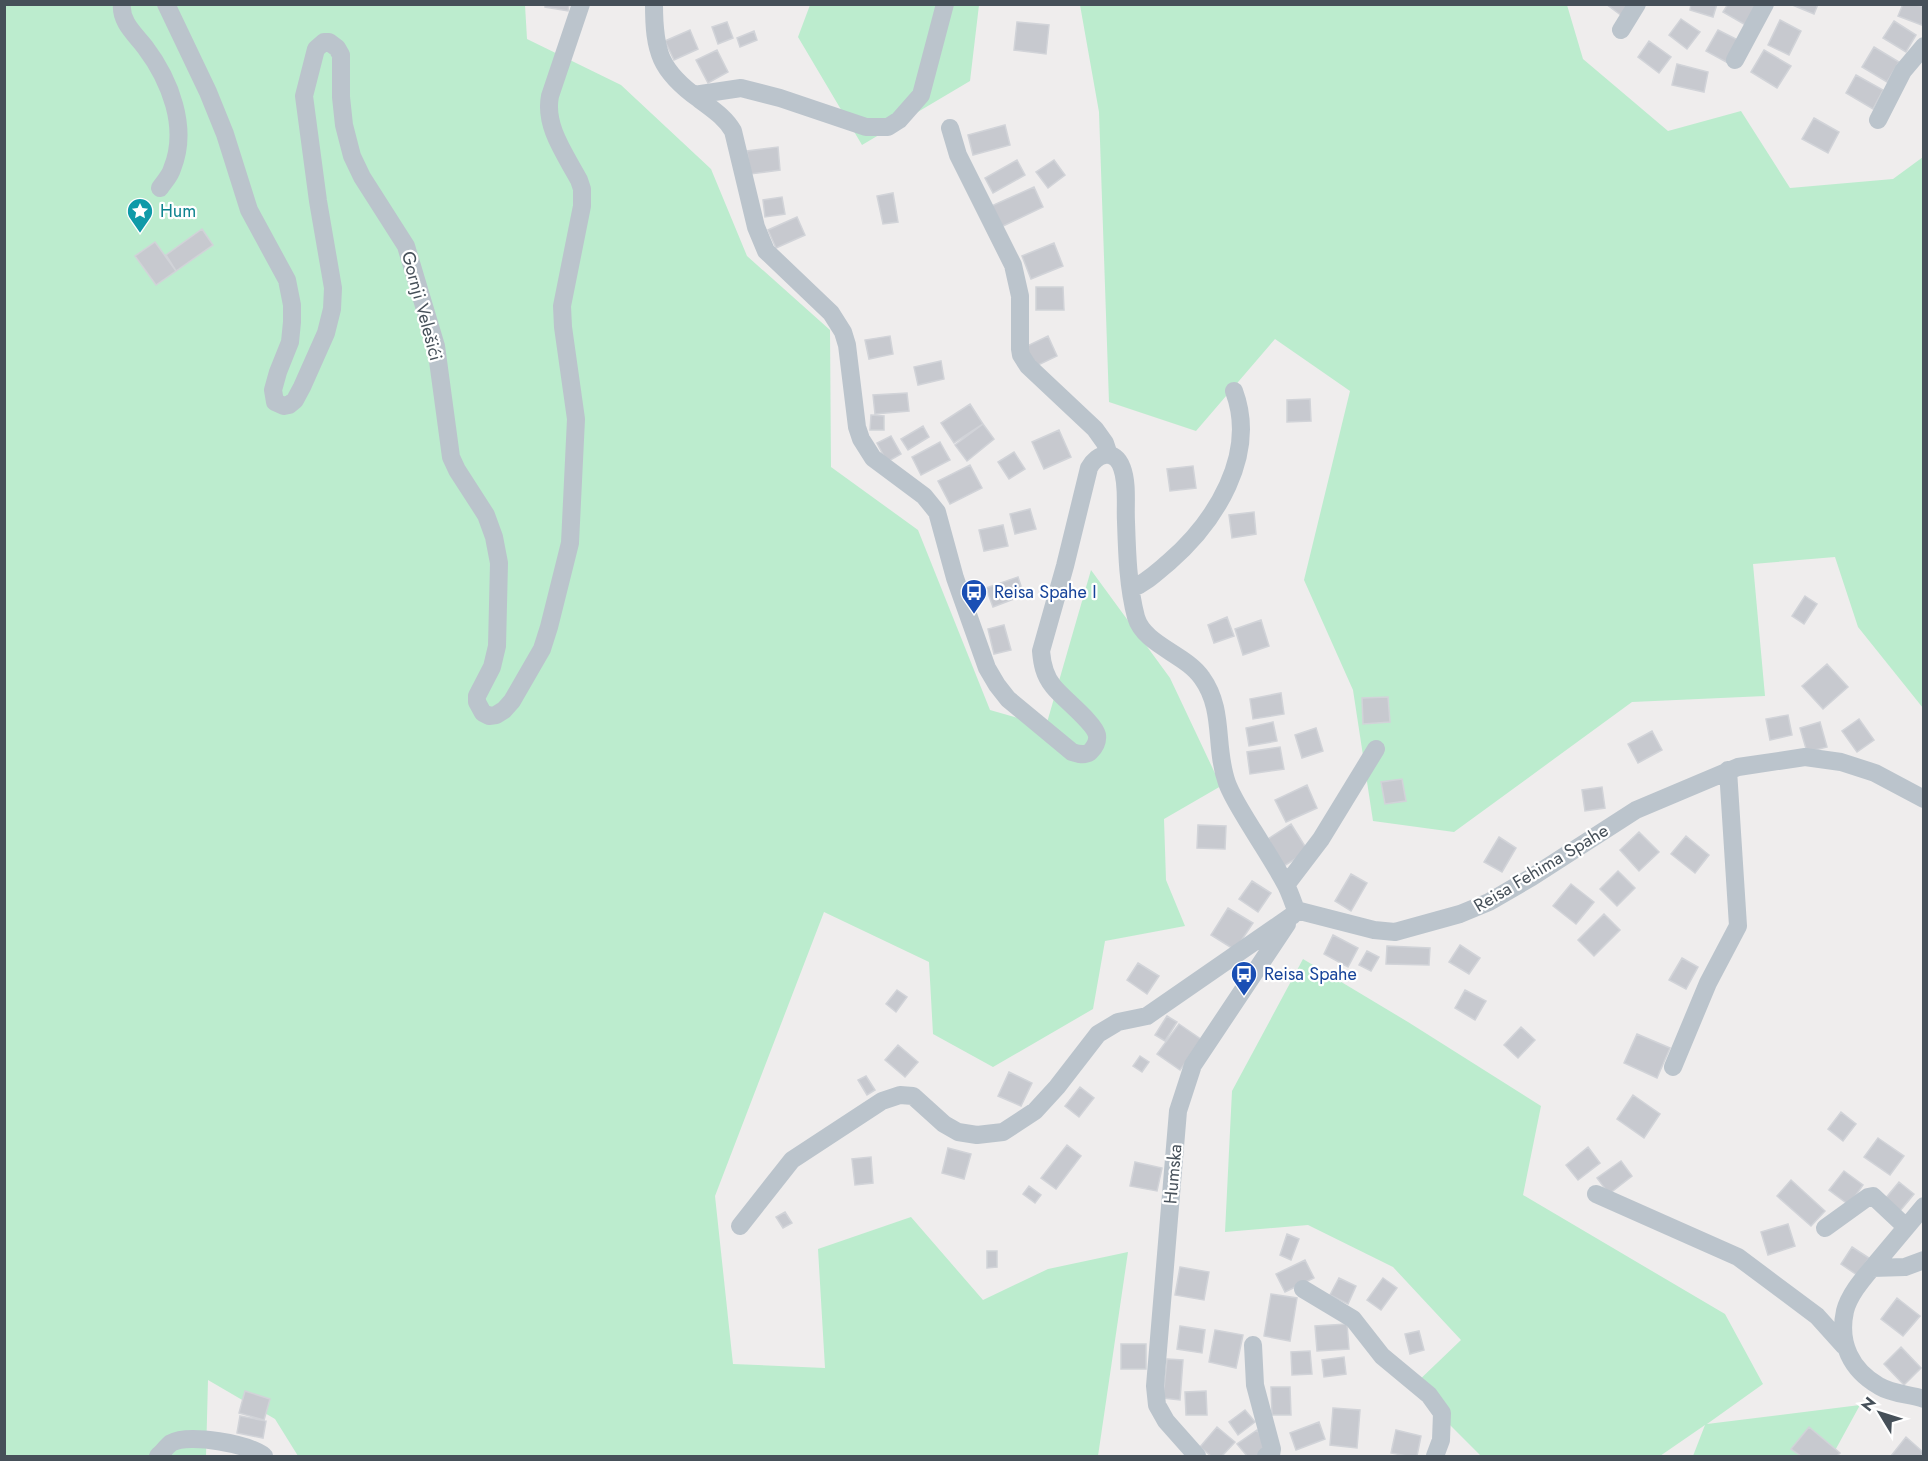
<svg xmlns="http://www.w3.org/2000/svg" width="1928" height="1461" font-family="Jost,sans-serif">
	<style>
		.green { fill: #bcecce }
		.building { fill: #c7c9cf; stroke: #d1d3d8; stroke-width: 1.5 }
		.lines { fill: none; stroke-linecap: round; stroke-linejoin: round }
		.minor { stroke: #bbc4cc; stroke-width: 18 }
		.labels { text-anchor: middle; stroke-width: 4.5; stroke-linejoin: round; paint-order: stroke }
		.culture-label { font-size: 18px; fill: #0d838f; stroke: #fff; text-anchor: start }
		.street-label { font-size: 18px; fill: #465059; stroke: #fff }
		.transit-label { font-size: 18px; fill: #164399; stroke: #fff; text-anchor: start }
	</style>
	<rect width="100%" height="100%" fill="#efeded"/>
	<path class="green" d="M5,5H525L527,39L621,85L711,169L747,256L830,330L831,467L918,530L990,710L1046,726L1091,570L1170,678L1221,786L1164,819L1166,880L1185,926L1105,941L1093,1009L993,1067L933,1034L929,962L824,912L715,1196L733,1364L825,1368L818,1249L911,1217L983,1300L1048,1269L1128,1252L1098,1456H298L275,1419L208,1380L206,1456H5Z
		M810,5H979L970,81L862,145L798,37Z
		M1080,5H1567L1583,59L1668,131L1741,111L1790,188L1893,179L1923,157V708L1858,627L1835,557L1753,564L1765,696L1632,702L1454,832L1373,821L1353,690L1304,580L1350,391L1275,339L1196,431L1109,402L1099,112Z
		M1303,959L1408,1022L1541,1106L1523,1195L1725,1314L1763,1384L1707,1424L1860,1405L1832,1456H1693L1705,1425L1660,1456H1481L1412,1387L1461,1340L1393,1267L1308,1225L1225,1232L1232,1091Z"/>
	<path class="building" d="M545,4H569L568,11L545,7Z
		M1606,4H1631L1622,16Z
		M1691,4H1717L1713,17L1690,10Z
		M1728,4H1762L1749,27L1723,12Z
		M1790,4H1818L1814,14Z
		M1903,4L1924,6V26L1898,16Z
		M1681,19L1700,32L1687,49L1669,35Z
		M1780,20L1801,31L1789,55L1768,45Z
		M1894,21L1916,35L1906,52L1883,38Z
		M727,22L733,38L718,44L712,27Z
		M1017,22L1049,25L1046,54L1014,50Z
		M690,30L698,49L674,60L665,41Z
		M1718,30L1740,41L1728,63L1706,51Z
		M754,31L757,40L740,47L737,38Z
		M1649,41L1671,57L1659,73L1638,57Z
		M1874,47L1899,62L1887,82L1862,67Z
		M717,50L728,72L708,83L696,60Z
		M1764,50L1791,66L1777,88L1751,72Z
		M1677,64L1708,72L1704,92L1672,85Z
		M1856,75L1883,90L1873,109L1846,93Z
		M1814,118L1839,132L1828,153L1802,139Z
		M1005,125L1010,145L973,155L968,135Z
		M778,147L780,170L750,174L747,151Z
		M1017,160L1025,175L993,193L985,178Z
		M1054,160L1065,175L1048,188L1036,172Z
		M1034,187L1043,207L999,228L989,207Z
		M893,193L898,222L883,224L877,196Z
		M782,197L785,214L765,217L763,200Z
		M797,217L805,235L776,248L768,230Z
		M202,229L213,245L176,271L166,255Z
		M155,242L176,271L156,285L135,256Z
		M1054,243L1063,266L1031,279L1022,256Z
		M1036,287H1063L1064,310H1036Z
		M890,336L893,354L869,359L865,340Z
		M1048,336L1057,356L1034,367L1025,347Z
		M941,361L944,379L918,385L914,367Z
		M907,393L909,411L875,414L873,395Z
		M1310,399L1311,421L1287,422V400Z
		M970,404L983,424L954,443L941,423Z
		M871,415L884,416V430H870Z
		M983,424L994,439L967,461L955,445Z
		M923,426L929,437L908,450L901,439Z
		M1059,430L1071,457L1044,469L1032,442Z
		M891,436L901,454L887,462L877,443Z
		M940,442L950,460L921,475L912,457Z
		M1014,452L1025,469L1009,479L998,462Z
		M970,465L982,488L950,504L938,481Z
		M1193,466L1196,488L1170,491L1167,469Z
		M1030,509L1036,529L1015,534L1010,514Z
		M1254,512L1256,534L1232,538L1229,515Z
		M1003,525L1008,546L984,551L979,530Z
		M1018,577L1024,595L993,607L986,588Z
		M1805,596L1817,604L1804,624L1792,616Z
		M1227,617L1234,636L1214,643L1208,625Z
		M1261,620L1269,646L1243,655L1235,629Z
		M1004,625L1011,650L994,654L988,629Z
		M1827,664L1848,687L1823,709L1802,686Z
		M1281,693L1284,714L1253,719L1250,699Z
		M1388,697L1390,722L1363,724L1362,698Z
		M1788,715L1792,735L1770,740L1766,719Z
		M1859,719L1874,740L1857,752L1842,731Z
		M1273,722L1277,741L1249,746L1246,728Z
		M1820,722L1827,747L1807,752L1800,728Z
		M1316,728L1323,751L1302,758L1295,735Z
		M1652,731L1662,750L1638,763L1628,744Z
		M1280,747L1284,769L1250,774L1247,752Z
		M1402,779L1406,801L1385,804L1381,782Z
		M1307,785L1317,808L1286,822L1275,800Z
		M1602,787L1605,808L1585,811L1582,790Z
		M1291,824L1308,851L1284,866L1268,839Z
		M1198,825L1226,826L1225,849L1197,848Z
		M1639,832L1659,852L1639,871L1620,850Z
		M1686,836L1709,855L1695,873L1671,854Z
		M1499,837L1516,848L1502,872L1484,862Z
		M1618,871L1635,888L1617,906L1600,889Z
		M1351,874L1367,883L1351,911L1335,901Z
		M1252,881L1271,893L1258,912L1239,899Z
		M1571,884L1594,902L1576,924L1553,906Z
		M1228,908L1253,923L1235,950L1211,935Z
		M1604,914L1620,930L1594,956L1578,940Z
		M1333,935L1358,948L1348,967L1324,954Z
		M1460,945L1480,958L1469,974L1449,962Z
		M1387,946L1430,948L1429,965L1386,964Z
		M1367,951L1379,957L1371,971L1359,965Z
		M1682,958L1698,967L1686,989L1669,980Z
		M1138,963L1159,976L1147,994L1127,980Z
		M897,990L907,997L896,1012L886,1004Z
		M1465,990L1486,1001L1475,1020L1455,1008Z
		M1167,1016L1177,1022L1165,1041L1155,1035Z
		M1179,1024L1202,1040L1180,1070L1157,1054Z
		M1521,1027L1535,1040L1518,1058L1504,1045Z
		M1637,1034L1670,1048L1657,1078L1624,1063Z
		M898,1045L918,1062L905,1077L885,1060Z
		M1140,1056L1149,1062L1142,1072L1133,1066Z
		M1009,1072L1032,1083L1021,1106L998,1096Z
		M866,1076L875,1090L867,1095L858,1080Z
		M1080,1087L1094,1098L1079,1117L1065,1106Z
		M1633,1095L1660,1114L1644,1138L1617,1119Z
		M1841,1112L1856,1124L1843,1141L1828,1129Z
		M1878,1138L1904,1156L1890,1175L1864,1157Z
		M1067,1145L1081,1156L1056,1189L1041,1178Z
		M1588,1147L1600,1163L1578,1180L1566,1165Z
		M948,1148L971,1154L964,1179L942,1173Z
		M871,1157L873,1183L855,1185L852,1159Z
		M1621,1161L1632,1176L1609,1194L1597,1178Z
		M1135,1162L1162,1168L1157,1191L1130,1186Z
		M1844,1171L1863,1185L1849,1205L1829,1190Z
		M1791,1180L1825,1211L1811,1226L1777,1196Z
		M1899,1182L1914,1194L1900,1211L1885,1199Z
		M1029,1186L1041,1195L1035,1203L1023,1194Z
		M785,1212L792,1223L783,1228L776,1217Z
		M1788,1224L1795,1246L1768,1255L1761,1232Z
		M1287,1234L1299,1239L1291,1260L1280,1255Z
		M1852,1247L1869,1258L1857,1275L1841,1264Z
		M987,1251H997V1267L987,1268Z
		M1305,1260L1314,1278L1285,1292L1276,1274Z
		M1180,1267L1209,1272L1204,1300L1175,1295Z
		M1339,1278L1356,1286L1348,1304L1330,1295Z
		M1383,1278L1397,1288L1381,1310L1367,1300Z
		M1271,1294L1297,1298L1290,1341L1264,1336Z
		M1897,1298L1920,1316L1903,1336L1881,1319Z
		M1347,1324L1349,1349L1317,1351L1315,1326Z
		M1180,1326L1205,1330L1202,1353L1177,1349Z
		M1215,1330L1243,1335L1236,1368L1209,1362Z
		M1419,1331L1424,1350L1410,1354L1405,1334Z
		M1121,1344H1146V1369H1121Z
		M1901,1347L1921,1368L1904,1385L1884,1364Z
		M1310,1351L1312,1374L1292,1375L1291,1352Z
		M1344,1357L1346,1374L1324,1377L1322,1360Z
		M1167,1359L1183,1360L1180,1400L1163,1398Z
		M1271,1387H1290L1291,1415H1272Z
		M245,1391L270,1399L264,1420L239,1413Z
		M1206,1391L1207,1415H1186L1185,1392Z
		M1333,1408L1360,1410L1357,1448L1330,1445Z
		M1245,1410L1255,1422L1238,1435L1229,1422Z
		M240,1416L266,1421L263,1438L237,1433Z
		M1319,1422L1325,1439L1296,1450L1290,1433Z
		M1217,1427L1235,1442L1222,1456H1211L1200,1447Z
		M1809,1427L1840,1453L1837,1456H1801L1791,1449Z
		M1257,1430L1269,1448L1257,1456H1247L1237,1444Z
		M1396,1430L1421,1436L1417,1456H1407L1391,1453Z
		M1906,1437L1924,1453L1921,1456H1891Z"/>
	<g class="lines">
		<path class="minor" d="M122,4C120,22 136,35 145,47C170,80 189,128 172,169C170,176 164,182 160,188
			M166,4L208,92L225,134L249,210L287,280L292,305V322L290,342L278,372L273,390L275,402L284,406L289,405L295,400L302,387L326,333L332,309L333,288L318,201L304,96L316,49L324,42H329L337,48L341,55V97L344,125L352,156L362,177L406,246L436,346L451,457L457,470L486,515L494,537L499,563L497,646L492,667L477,696V702L483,713L489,716L496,715L504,710L512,701L542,649L549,627L570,543L576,419L563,327L562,306L582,206V189L579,180C565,154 544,126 550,96L581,4
			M654,4C654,52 660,71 699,99C712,109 725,117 733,131L756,227L766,251L831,313L843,332L847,345L857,427L861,439L873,458L924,496L937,512L955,578L987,668L997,685L1008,699L1072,752C1078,754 1084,756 1090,752C1094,748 1098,742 1097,735C1094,722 1062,698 1053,686C1044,675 1042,663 1041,651L1065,566L1089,468C1097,453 1115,448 1122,468C1128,484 1125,505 1126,522C1127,553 1128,587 1136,617C1144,645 1186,654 1202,678C1225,710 1214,747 1227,783C1233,799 1244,815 1253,830C1264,848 1276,866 1286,885C1290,893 1293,902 1296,910
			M1621,30L1637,4
			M1735,60L1765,4
			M694,95L741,88L780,98L866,127H888L899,120L921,95L945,4
			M1878,120L1903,71L1924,46
			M950,128L958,155L1013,265L1020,296V349L1021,355L1028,366L1095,429L1105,443L1109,455
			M1131,589C1146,583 1157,572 1169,562C1215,522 1258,455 1234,391
			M1286,885L1321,839L1376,749
			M1296,910L1374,930L1395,932L1460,914L1489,902L1532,877L1636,810L1738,767L1805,757L1841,762L1875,773L1924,799
			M1673,1067L1708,983L1738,926L1728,770
			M1596,1194L1738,1257L1817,1316L1844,1346
			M740,1226L792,1160L882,1101L900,1095L913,1096L944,1124L958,1132L977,1135L1003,1132L1035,1111L1057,1087L1098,1034L1118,1022L1147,1016L1293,915
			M1825,1228L1868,1197L1873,1196L1906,1227
			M1924,1260L1905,1267L1872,1268C1862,1280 1849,1295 1845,1311C1838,1343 1851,1370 1879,1386C1892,1394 1909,1394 1924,1399
			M1872,1268L1924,1206
			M1303,1289L1353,1319L1382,1356L1429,1395L1442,1413L1441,1440L1435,1456
			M1253,1345L1255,1385L1272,1449L1271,1455L1266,1456
			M158,1456C162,1453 167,1446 171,1443C189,1433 249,1444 264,1456
			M1197,1456L1166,1421L1157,1405L1155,1386L1178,1111L1193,1065L1287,924"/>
	</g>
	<defs>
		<g id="sight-pin" transform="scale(1.35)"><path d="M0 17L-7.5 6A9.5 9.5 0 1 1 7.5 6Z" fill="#0f9aa8" stroke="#fff"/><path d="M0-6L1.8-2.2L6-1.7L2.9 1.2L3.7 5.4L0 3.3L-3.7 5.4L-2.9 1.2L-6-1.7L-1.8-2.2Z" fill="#fff"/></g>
		<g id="bus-pin" transform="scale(1.35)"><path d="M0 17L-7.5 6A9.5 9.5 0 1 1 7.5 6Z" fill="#1a4fb4" stroke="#fff"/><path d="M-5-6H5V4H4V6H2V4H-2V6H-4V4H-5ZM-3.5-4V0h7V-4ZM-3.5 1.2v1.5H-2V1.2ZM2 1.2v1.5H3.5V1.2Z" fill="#fff"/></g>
	</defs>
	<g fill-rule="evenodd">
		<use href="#sight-pin" x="140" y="211"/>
		<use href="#bus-pin" x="974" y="592"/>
		<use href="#bus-pin" x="1244" y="974"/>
	</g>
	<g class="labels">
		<g class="culture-label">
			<text x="160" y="217">Hum</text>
		</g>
		<g class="street-label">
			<text transform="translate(422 306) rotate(75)" y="6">Gornji Velešići</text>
			<text transform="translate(1541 868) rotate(-31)" y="6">Reisa Fehima Spahe</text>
			<text transform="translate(1173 1174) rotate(-85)" y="6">Humska</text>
		</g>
		<g class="transit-label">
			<text x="994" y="598">Reisa Spahe I</text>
			<text x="1264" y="980">Reisa Spahe</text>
		</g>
	</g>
	<rect width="1928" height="1461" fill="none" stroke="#465059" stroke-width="12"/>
	<g transform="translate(1880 1413) rotate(308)" stroke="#ffffff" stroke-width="4.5" paint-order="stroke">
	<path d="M0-4.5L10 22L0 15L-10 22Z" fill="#465059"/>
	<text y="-9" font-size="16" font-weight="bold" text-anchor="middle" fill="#465059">N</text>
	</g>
</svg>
